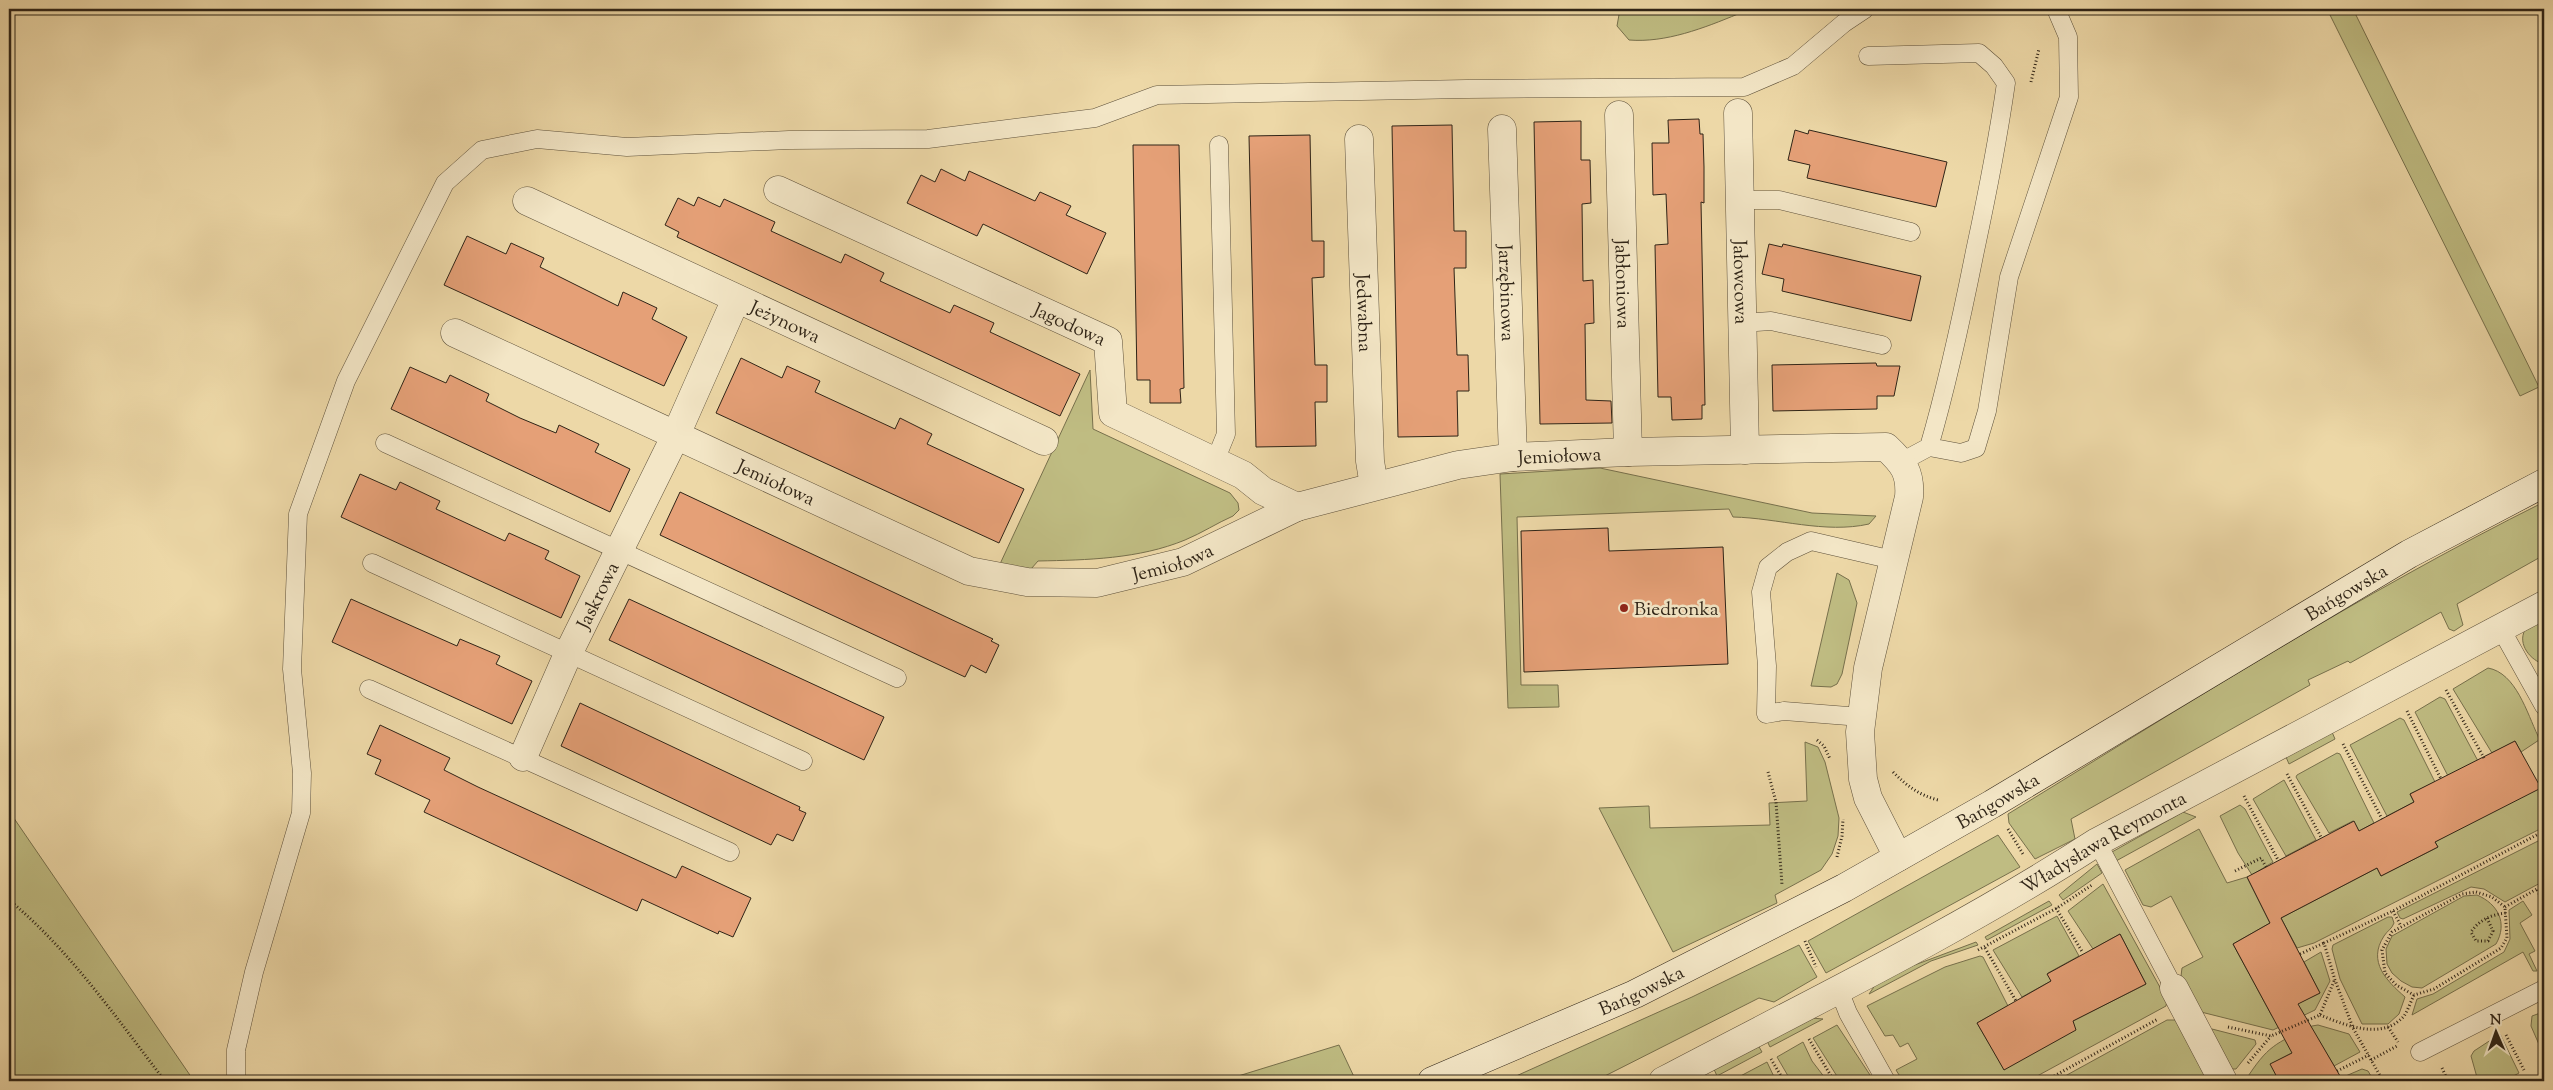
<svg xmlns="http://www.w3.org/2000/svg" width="2553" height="1090" font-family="'Sorts Mill Goudy',serif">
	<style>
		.green { fill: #bfbc82; stroke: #77704c }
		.building { fill: #e5a077; stroke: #2f2417 }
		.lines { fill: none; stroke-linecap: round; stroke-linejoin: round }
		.lane-casing { stroke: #5e513b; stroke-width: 19 }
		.street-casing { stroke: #5e513b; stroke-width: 29 }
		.secondary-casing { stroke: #2f2417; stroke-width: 29 }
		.path { stroke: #2f2417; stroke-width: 3; stroke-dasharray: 1 2.5; stroke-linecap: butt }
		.lane { stroke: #f3e6c6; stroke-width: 18 }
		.street { stroke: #f3e6c6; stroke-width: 28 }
		.secondary { stroke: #f3e6c6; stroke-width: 28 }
		.poi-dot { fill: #8f2418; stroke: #f3e6c6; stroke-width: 2 }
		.labels { text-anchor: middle; stroke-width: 5; stroke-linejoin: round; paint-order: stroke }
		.street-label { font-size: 19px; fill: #2f2417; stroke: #f3e6c6 }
		.poi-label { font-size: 19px; fill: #2f2417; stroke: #f3e6c6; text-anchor: start }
	</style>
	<rect width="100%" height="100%" fill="#edd8a7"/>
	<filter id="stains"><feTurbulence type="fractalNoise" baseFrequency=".004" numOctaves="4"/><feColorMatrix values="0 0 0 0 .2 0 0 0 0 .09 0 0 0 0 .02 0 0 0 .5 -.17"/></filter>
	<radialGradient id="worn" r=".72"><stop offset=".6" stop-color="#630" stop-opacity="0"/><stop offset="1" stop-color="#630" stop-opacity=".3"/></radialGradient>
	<path class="green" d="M1620,9H1740L1738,14C1704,28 1666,43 1629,40L1617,26Z
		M2327,9H2353L2539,387L2520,396Z
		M1090,370L1093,429L1230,493L1238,503L1239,510L1233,516C1217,523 1202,533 1185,540C1139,559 1087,560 1038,561L1031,569L1000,564Z
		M1600,468L1812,513L1876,516L1869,524C1825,534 1778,518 1733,517L1729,509L1517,517L1521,685H1558L1559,707L1508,708L1500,474Z
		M2544,502V555L2457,604L2463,625L2454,631L2449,629L2441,612L2350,663L2348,661L2308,680L2310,685L2071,819L2075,839L2035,859L2009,823L2008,814C2184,706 2359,594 2544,502Z
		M1837,573L1849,580L1857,603L1842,674L1837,684L1831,687L1811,686Z
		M2544,614V664C2531,661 2517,644 2525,630C2529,624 2539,618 2544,614Z
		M2488,668C2516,673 2527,713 2538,736L2539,740L2521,752L2515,741L2492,753L2453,689Z
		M2440,697L2445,699L2478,761L2448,776L2415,712Z
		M2400,718L2404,720L2435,782L2410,794L2414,802L2387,816L2350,745Z
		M2332,732L2335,739L2289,764L2286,757Z
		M1805,742L1818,747L1825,762L1839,818L1838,836L1832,854L1821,870L1775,895L1777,903L1673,952L1599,808L1649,806L1650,828L1770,825L1769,803L1807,801Z
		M2337,753L2340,754L2374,823L2359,831L2353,821L2329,833L2296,777L2297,775Z
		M2284,780L2316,840L2286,856L2253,799Z
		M2544,781V827L2314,943L2297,948L2281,918L2377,868L2381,876L2438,847L2435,842Z
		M2240,805L2245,809L2273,862L2252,875L2238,853L2220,816Z
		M9,811L194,1081H9Z
		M2183,812L2196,817L2116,861L2112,852Z
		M2199,829L2227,883L2247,877L2270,923L2233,944L2272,1016L2320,993L2304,962L2321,952L2330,981L2315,1010L2273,1030L2201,1012L2181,976L2182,968L2203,957L2171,896L2151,907L2143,905L2125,870Z
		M1998,835L2020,867L1826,973L1808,941Z
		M2544,838V881L2505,902L2484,889L2471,887L2403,919L2400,918L2397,912Z
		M2097,864L2102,873L2063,900L2059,895Z
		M2103,884L2167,1000L2166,1006L2028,1081H1915L1901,1078L1896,1070L1917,1059L1908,1043L1900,1047L1893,1035L1885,1036L1867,1006L1945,967L1980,956L1983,957L2008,1006L1977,1023L2004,1069L2073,1021L2146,984L2120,934L2093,949L2068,911Z
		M2477,895C2498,904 2508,923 2496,944L2422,988L2412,987L2401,981L2392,973L2387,964L2386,949L2392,936L2464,896Z
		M2049,901L2052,905L1987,940L1985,937Z
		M2523,901L2532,915L2520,923L2535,951L2529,954L2537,971H2533L2523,952L2412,1015L2417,999L2433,994L2504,952L2510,939L2509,910Z
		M2057,916L2079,956L2048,973L2051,981L2022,997L1993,950Z
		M2388,917H2392L2394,923C2392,929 2387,931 2384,936C2367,962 2387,981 2405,997L2399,1014L2388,1024H2362L2340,979L2332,949L2333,945Z
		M1976,942L1978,945L1931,961L1869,994L1880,978Z
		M1799,945L1817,977L1774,1002L1759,998L1595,1081H1505L1692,997Z
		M2543,1012L2544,1015V1056L2531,1026L2532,1016Z
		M1812,1018L1823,1019L1770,1047L1766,1039Z
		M2167,1020H2178L2210,1081H2056Z
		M1837,1025L1872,1078L1866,1081H1840L1813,1038Z
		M2318,1025L2349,1034L2360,1052L2334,1066L2318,1039L2271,1064L2279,1081H2245C2268,1045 2275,1044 2312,1026Z
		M2212,1029L2255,1040L2256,1044L2236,1069H2230L2211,1031Z
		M2500,1034L2519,1073L2504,1081H2478L2471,1056L2474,1051Z
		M1803,1042L1812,1061L1825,1078L1820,1081H1791L1777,1057Z
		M1339,1045L1356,1081H1222Z
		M1758,1045L1762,1052L1717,1076L1713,1067Z
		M1767,1062L1776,1081H1731Z
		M2362,1069L2368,1071L2374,1081H2343L2341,1078Z"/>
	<path class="building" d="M1699,119L1700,134H1703L1704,167V203L1701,202L1705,405H1702V419L1672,420L1671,397H1658L1655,245L1668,244L1666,194L1653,195L1652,143H1669L1668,120Z
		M1581,121V160H1590L1591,203L1582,204L1583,281L1593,280L1594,323L1585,324L1586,400L1611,401L1612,423L1540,424L1534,122Z
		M1452,125L1454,231H1466V268H1454L1457,355H1468L1469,391H1457L1458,436L1398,437L1392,126Z
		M1795,130L1808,134L1809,130L1947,162L1936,207L1807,178L1810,165L1788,160Z
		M1310,135L1312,241H1324V277L1312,278L1315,365H1327V402H1315L1316,446L1256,447L1249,136Z
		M1133,145H1179L1184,388L1180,389L1181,403H1150V380H1137Z
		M941,169L965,181L969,171L1035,201L1040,192L1071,206L1066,215L1106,233L1087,274L983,224L977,236L907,203L921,175L935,182Z
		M698,197L720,207L724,199L775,222L771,231L841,263L845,254L884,273L880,281L950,313L954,305L994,323L990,332L1080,374L1060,416L677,237L679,232L665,225L678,198L694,206Z
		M467,236L506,254L511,243L544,258L540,267L618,306L623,292L657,308L652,319L687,337L664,386L444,285Z
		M1769,244L1782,247L1783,244L1921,276L1911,321L1782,291L1784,279L1762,274Z
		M741,358L782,378L787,366L820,381L815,392L895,429L900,418L932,434L927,444L1024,489L999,543L716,413Z
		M1876,363L1877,366H1900L1894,396H1877V409L1773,411L1772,365Z
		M410,367L446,383L450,375L489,394L486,401L520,418L556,433L559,425L599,444L595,452L630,469L610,512L391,409Z
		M360,474L396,490L400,482L440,501L436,509L505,541L509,533L549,551L545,559L580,576L561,618L341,517Z
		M680,492L993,639L991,641L999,645L986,673L971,665L965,677L660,535Z
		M1608,528L1609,551L1723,547L1728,664L1524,672L1521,531Z
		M351,599L457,646L460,639L500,656L496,664L532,681L512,724L332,642Z
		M629,599L884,717L864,760L609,640Z
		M580,703L800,807L799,810L806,813L793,841L777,834L771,845L561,746Z
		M380,725L450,758L444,770L478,787L676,878L682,866L751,898L733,937L719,931L718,934L642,899L637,911L424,812L430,800L375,774L381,760L367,754Z
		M2515,741L2541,788L2435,842L2438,847L2381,876L2377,868L2281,918L2320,993L2298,1004L2343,1081H2279L2270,1064L2292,1053L2233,944L2270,923L2247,877L2354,821L2359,831L2414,802L2410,794Z
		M2120,934L2146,984L2073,1021L2076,1030L2004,1070L1977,1023L2051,981L2047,974Z"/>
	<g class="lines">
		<g class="lane-casing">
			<path id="lane" d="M1868,56L1979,53L1994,66L2006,83C1998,139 1987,195 1975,251C1962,316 1948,382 1929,447L1901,462
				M1739,200H1779L1911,232
				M1741,323L1771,321L1882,345
				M385,443L897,678
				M1929,447L1961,453L1976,448L1987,411L2009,277L2069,97L2068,37L2056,9
				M1215,461L1226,434L1219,145
				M372,563L803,761
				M2501,629L2544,706
				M369,689L730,852
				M1861,717L1784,711L1766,714L1767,666L1761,592L1768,567L1787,552L1811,541L1893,560
				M2097,842L2174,988
				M1839,990L1848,1013L1886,1081
				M2420,1052L2544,989
				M236,1081V1050L254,972L301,813L302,773L292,669L298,514L346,381L445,183L482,150L537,139L627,147L789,140L928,139L1095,118L1157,95L1466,89L1744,87L1793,66L1844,23L1865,9"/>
		</g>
		<g class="street-casing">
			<g id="street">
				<path id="s1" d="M1738,113L1745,450"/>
				<path id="s2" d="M1619,115L1628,452"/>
				<path id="s3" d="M1502,129L1513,457"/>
				<path id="s4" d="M1359,139L1370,461L1374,486"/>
				<path id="s5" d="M778,190L1108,341L1113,413L1243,475L1263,491L1297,507"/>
				<path id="s6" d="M527,201L1044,441"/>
				<path id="s7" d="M455,333L969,571L1027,582L1097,583L1183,562L1297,507L1458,465L1513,457L1628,452L1886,447C1903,463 1911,472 1909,497L1868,668L1860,732L1863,779L1868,798L1898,857"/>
				<path id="s8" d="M523,757L568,654L675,437L736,299"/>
				<path d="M2174,988L2223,1081"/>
				<path id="s9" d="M1663,1081C1809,1004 1958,932 2097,842L2544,605"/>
			</g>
		</g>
		<g class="secondary-casing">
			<g id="secondary">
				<path id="s10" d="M1432,1081L1635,994L1844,888L1992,804L2409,554L2544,483"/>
			</g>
		</g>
		<path class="path" d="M2031,82L2039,49
			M2446,690L2484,758
			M2407,711L2441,779
			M1817,740L1824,746L1830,759
			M2343,744L2382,819
			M1768,772L1776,802L1782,885
			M1893,772C1907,786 1919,795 1938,800
			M2287,774L2321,837
			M2244,796L2278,860
			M2008,829L2023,854
			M1837,857L1842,836L1843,819
			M2235,871L2261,858L2266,867
			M2537,890L2544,902
			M2476,892L2492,897L2505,907L2507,938L2501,948L2434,989L2414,995L2396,985L2385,973L2382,950L2392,932L2462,894Z
			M9,900C70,950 117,1019 165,1081
			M2505,907L2544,885
			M2056,908L2083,953
			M2393,911L2401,926
			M2487,918L2493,931L2488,941H2476L2471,932C2479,920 2492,914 2507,913
			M1805,941L1816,967
			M1985,948L2016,1001
			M1978,950L2057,908L2092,885
			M2300,954L2324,943
			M2320,1015C2345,1025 2382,1041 2404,1016C2408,1010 2411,1001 2414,995
			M2228,1027L2271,1036L2320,1015L2334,981
			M2388,1027L2398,1042
			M2506,1035L2524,1070
			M1809,1039L1834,1081
			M1771,1059L1784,1081
			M2371,1060L2397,1046
			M2248,1063L2271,1036
			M2442,1068L2448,1081
			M2337,1071L2369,1055
			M2461,1078L2463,1081
			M2045,1081L2158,1019
			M2383,1081L2353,1028L2335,980L2324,943L2393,911L2544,831
			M2408,1081L2416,1077"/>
		<use href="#lane" class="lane"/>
		<use href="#street" class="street"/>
		<use href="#secondary" class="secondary"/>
	</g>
	<circle class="poi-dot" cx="1624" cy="608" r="5"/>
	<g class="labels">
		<g class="street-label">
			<text dy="7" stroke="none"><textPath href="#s1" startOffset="169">Jałowcowa</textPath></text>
			<text dy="7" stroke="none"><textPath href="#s2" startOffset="169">Jabłoniowa</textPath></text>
			<text dy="7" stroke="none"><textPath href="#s3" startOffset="164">Jarzębinowa</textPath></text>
			<text dy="7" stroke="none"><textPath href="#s4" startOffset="174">Jedwabna</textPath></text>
			<text dy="7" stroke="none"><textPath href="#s6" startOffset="285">Jeżynowa</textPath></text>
			<text dy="7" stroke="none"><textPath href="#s5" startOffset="321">Jagodowa</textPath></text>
			<text dy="7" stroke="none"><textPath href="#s7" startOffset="1179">Jemiołowa</textPath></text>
			<text dy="7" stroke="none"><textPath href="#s7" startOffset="354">Jemiołowa</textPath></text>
			<text dy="7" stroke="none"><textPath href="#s7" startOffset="774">Jemiołowa</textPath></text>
			<text dy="7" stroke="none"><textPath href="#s10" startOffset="1038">Bańgowska</textPath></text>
			<text dy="7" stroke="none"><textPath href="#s8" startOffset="178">Jaskrowa</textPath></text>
			<text dy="7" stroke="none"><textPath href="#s10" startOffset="632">Bańgowska</textPath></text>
			<text dy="7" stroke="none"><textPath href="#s9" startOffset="501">Władysława Reymonta</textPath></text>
			<text dy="7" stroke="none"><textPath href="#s10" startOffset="228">Bańgowska</textPath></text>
		</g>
		<g class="poi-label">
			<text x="1634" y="615">Biedronka</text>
		</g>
	</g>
	<rect width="2553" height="1090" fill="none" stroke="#edd8a7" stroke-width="30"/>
	<rect x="10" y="10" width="2533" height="1070" fill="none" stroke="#2f2417" stroke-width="2.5"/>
	<rect x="15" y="15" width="2523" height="1060" fill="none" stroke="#2f2417"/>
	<g transform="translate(2496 1032) rotate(358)" stroke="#f3e6c6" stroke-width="4" paint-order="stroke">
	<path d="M0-4L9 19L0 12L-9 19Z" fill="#2f2417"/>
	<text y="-8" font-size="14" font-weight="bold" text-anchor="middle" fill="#2f2417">N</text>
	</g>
	<rect width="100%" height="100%" filter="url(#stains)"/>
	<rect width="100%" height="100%" fill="url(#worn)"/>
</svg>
